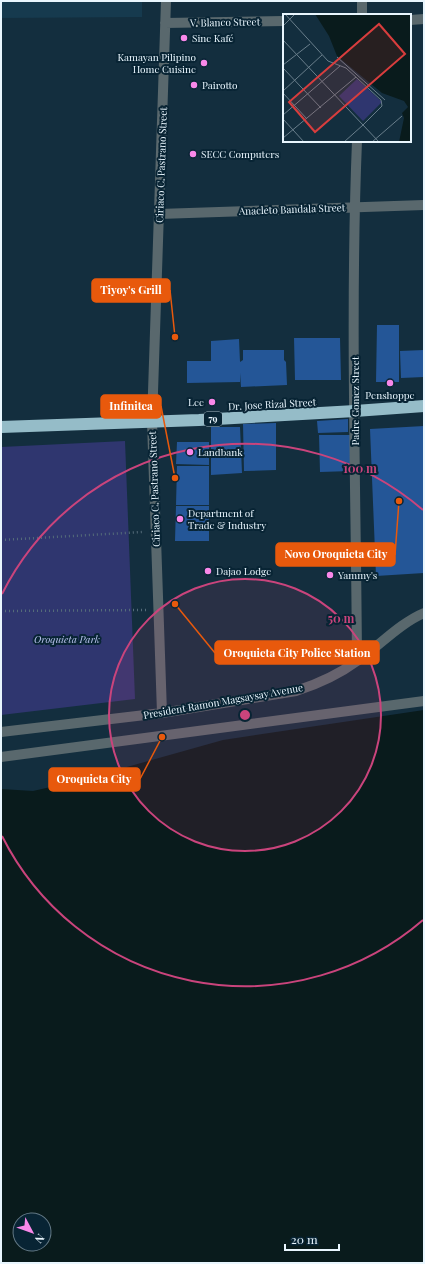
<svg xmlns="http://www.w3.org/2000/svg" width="425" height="1264" font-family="'Playfair Display',serif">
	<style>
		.built { fill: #163a4e }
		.green { fill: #2f366f }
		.water { fill: #091b1c; fill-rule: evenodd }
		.building { fill: #245697 }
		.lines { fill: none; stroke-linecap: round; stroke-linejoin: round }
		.path { stroke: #556c7a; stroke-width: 2.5; stroke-dasharray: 1 3; stroke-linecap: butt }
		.street { stroke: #59686d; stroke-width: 10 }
		.highway { stroke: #95bcc8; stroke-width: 12 }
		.ring { fill: none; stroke: #ca447c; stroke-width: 2 }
		.poi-dot { fill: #f988e9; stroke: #082434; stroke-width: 1.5 }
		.labels { text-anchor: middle; stroke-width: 4; stroke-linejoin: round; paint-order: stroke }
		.shield { fill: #082434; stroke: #a6b7c1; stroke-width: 1 }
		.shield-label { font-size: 9px; font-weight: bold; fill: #e9f6fe }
		.street-label { font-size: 10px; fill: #e9f6fe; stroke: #082434 }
		.poi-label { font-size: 10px; fill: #e9f6fe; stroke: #082434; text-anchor: start }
		.park-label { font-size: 10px; font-style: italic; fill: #b9c3ed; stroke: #082434 }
		.inset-road { fill: none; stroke: #697e8b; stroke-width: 1 }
		.view { fill: #d83d3d; fill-opacity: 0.15; stroke: #d83d3d; stroke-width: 2 }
		.inset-edge { fill: none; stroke: #e9f6fe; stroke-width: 2 }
		.centre { fill: #ca447c; stroke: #082434; stroke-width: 2 }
		.ring-label { font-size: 12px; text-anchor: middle; font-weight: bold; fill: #ca447c; stroke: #082434; stroke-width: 4; stroke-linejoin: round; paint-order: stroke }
		.leader { fill: none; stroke: #e8590c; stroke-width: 1.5 }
		.callout-dot { fill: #e8590c; stroke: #082434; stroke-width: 1.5 }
		.callout { fill: #e8590c; stroke: #e8590c; stroke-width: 1.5 }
		.callout-label { font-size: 11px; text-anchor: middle; font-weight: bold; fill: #fff }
	</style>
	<rect width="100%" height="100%" fill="#132e3e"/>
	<path class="built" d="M1,1H142V17L1,18Z"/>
	<path class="green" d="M125,441L135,699L1,715V447Z"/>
	<path class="water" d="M424,710V1263H1V789L33,791L77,781L223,740ZM20,1220H44V1244H20Z"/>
	<path class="building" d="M377,325H399V382H376Z
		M294,338H340L341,380H295Z
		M239,339L240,362L243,360V350H284V360L286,362L287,385L241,387L240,373V382L187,383V361H211V341Z
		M424,350V377L401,378L400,351Z
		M348,419V432L318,433L317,421Z
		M276,423V470L244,471L243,424Z
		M424,426V573L376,576L370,429Z
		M211,427H240L242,473L211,475Z
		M319,435H351V471L320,472Z
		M177,442H209V465L176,464Z
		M177,466H209V505H176Z
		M176,506H209V541H175Z"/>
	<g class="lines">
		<path class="path" d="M1,540L143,532
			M1,611L146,610"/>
		<path class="street" d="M362,1V15
			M410,20L424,19
			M165,23L284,21
			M159,214L424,205
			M357,661C356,488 350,314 357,141
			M162,713L152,422L166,1
			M1,732L162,713L296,691C318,684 338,675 357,661C378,647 400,623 424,613
			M1,757L424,701"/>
		<path class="highway" d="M1,427L199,420L355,411L424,406"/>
	</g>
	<circle cx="245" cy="715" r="136" fill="#ca447c" fill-opacity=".12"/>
	<g class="ring">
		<circle cx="245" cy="715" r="136"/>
		<path d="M423 920A272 272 0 0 1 2 836M2 594A272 272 0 0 1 423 510"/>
	</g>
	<g class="poi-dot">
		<circle cx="184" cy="38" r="4"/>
		<circle cx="204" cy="63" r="4"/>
		<circle cx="194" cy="85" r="4"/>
		<circle cx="193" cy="154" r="4"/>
		<circle cx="390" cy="383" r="4"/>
		<circle cx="212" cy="402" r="4"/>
		<circle cx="190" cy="452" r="4"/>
		<circle cx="180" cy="519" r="4"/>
		<circle cx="208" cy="571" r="4"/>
		<circle cx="330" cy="575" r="4"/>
	</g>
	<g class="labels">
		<rect class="shield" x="204" y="412" width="18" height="14" rx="3"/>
		<g class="shield-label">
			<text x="213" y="422">79</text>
		</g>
		<g class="street-label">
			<text transform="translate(225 22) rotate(-1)" y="4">V. Blanco Street</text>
			<text transform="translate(161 165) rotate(-88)" y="4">Ciriaco C. Pastrano Street</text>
			<text transform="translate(292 209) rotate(-2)" y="4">Anacleto Bandala Street</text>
			<text transform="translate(355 401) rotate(-90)" y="4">Padre Gomez Street</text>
			<text transform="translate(272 404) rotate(-3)" y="4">Dr. Jose Rizal Street</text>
			<text transform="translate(154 489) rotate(-92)" y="4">Ciriaco C. Pastrano Street</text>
			<text transform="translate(223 701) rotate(-10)" y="4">President Ramon Magsaysay Avenue</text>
		</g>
		<g class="poi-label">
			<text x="192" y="42">Sine Kafé</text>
			<text x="196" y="61" text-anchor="end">Kamayan Pilipino<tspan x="196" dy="12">Home Cuisine</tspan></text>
			<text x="202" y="89">Pairotto</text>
			<text x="201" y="158">SECC Computers</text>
			<text x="390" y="399" text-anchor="middle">Penshoppe</text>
			<text x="204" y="406" text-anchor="end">Lee</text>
			<text x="198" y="456">Landbank</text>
			<text x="188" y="517">Department of<tspan x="188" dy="12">Trade &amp; Industry</tspan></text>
			<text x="216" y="575">Dajao Lodge</text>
			<text x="338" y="579">Yammy's</text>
		</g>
		<g class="park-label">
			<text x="67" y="643">Oroquieta Park</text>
		</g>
	</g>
	<g transform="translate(283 14)">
		<rect width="128" height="128" fill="#132e3e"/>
		<path d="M74,65L99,88L80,107L56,82Z" fill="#2f366f"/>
		<path d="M32,0H128V128H116L121,104L119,99L125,93L121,87L99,79L54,42L46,22Z" fill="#091b1c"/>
		<path class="inset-road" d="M2,0L45,47L63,54L98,86L99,92L80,111L96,128M0,12L12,0M0,26L80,111L61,128M54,43L102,86M0,51L27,30M0,54L38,94M0,77L39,41M0,79L24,105M0,101L57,52M0,105L21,128M0,124L73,63M89,128L119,102"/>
		<path class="view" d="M96,10L122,40L32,118L6,88Z"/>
		<rect width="128" height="128" class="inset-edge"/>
	</g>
	<circle cx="245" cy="715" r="6" class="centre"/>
	<g class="ring-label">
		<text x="360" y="473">100 m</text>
		<text x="341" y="623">50 m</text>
	</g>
	<path class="leader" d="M175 337L170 290M175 478L161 406M399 501L395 555M175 604L215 653M162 737L140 779"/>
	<g class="callout-dot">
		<circle cx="175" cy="337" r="4"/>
		<circle cx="175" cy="478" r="4"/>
		<circle cx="399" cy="501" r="4"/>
		<circle cx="175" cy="604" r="4"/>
		<circle cx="162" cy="737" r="4"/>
	</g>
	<g class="callout">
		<rect x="92" y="279" width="78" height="23" rx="4"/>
		<rect x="101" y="395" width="60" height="23" rx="4"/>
		<rect x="276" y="543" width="119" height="23" rx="4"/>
		<rect x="215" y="641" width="164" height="23" rx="4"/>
		<rect x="49" y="768" width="91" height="23" rx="4"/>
	</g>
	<g class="callout-label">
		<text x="131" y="294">Tiyoy's Grill</text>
		<text x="131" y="410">Infinitea</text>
		<text x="336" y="558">Novo Oroquieta City</text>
		<text x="297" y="657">Oroquieta City Police Station</text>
		<text x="94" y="783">Oroquieta City</text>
	</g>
	<rect width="425" height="1264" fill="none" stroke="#e9f6fe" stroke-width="4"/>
	<g transform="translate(32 1232) rotate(131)"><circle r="19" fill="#082434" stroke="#627885"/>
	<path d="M0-3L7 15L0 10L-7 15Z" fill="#f988e9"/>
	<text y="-6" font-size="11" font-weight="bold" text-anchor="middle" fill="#e9f6fe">N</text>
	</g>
	<path d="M285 1244v6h54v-6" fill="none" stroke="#e9f6fe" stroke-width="2"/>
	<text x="291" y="1244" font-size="12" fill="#e9f6fe" stroke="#082434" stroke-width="3" paint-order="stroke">20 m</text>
</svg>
